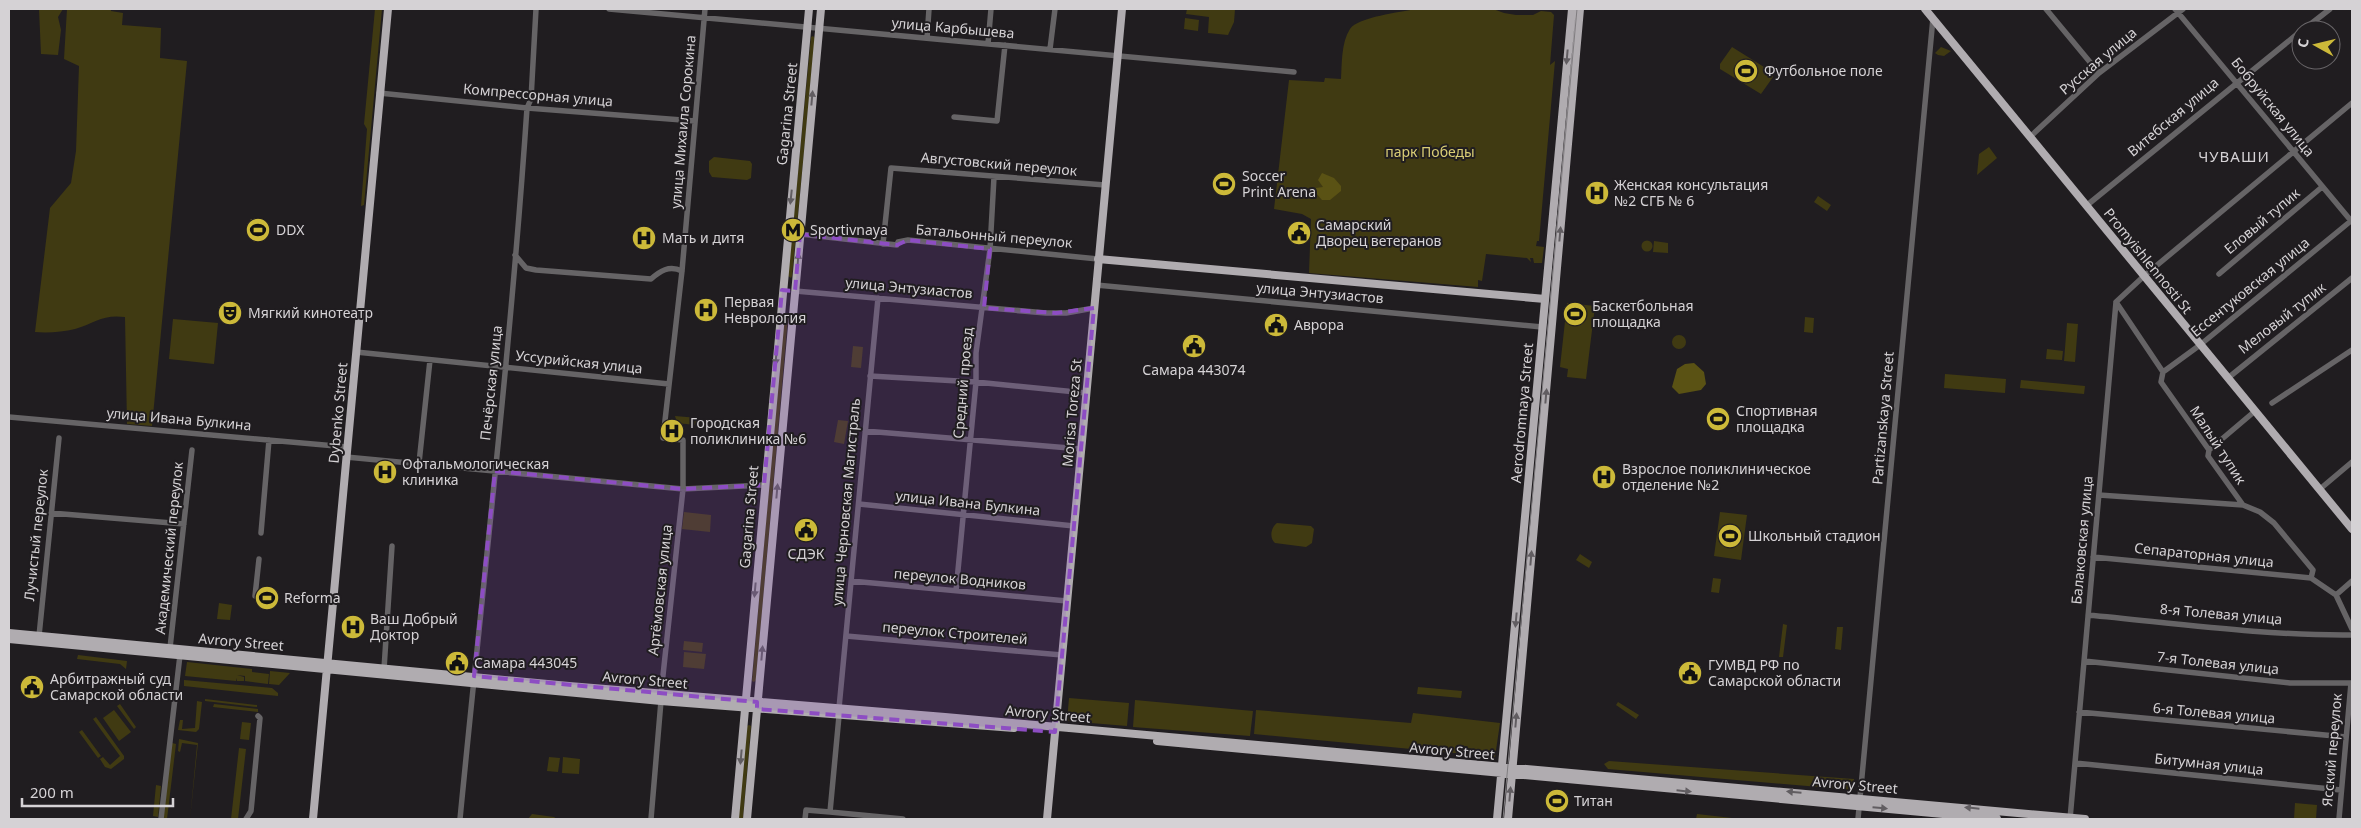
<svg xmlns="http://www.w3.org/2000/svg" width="2361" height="828" font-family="'Noto Sans',sans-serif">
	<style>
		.green { fill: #403a12 }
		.water { fill: #5a5214 }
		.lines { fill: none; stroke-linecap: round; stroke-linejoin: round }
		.minor { stroke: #666466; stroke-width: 5.5 }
		.major { stroke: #b0acb0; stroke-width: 8 }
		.tram { stroke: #7f7c7f; stroke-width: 1 }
		.oneway { fill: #615d61 }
		.marked { fill: #8d4dc3; fill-opacity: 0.2; stroke: #8d4dc3; stroke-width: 4; stroke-dasharray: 10 6; stroke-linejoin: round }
		.labels { text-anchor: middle; stroke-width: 4; stroke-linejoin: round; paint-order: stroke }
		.street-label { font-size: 14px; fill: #d5d2d5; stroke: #201d20 }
		.poi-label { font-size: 14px; fill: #d5d2d5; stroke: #201d20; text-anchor: start }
		.park-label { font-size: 14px; fill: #d9cd75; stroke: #201d20 }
		.neighbourhood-label { font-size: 15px; letter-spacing: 1px; fill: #d5d2d5; stroke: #201d20 }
	</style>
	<rect width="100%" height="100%" fill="#201d20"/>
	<path class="green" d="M39,9H63L58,17L61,30L58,55L41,54Z
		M67,9H111V11L123,13L122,25L161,28L160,58L187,61L152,426L127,424L125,317C103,314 95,323 75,329C63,332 48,333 35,332L50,208L71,183L76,151L79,66L64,59Z
		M375,9H382L364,205L361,206L367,129L364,124Z
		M1187,9H1235L1234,22L1228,35L1208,33L1209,17L1186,14Z
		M1416,9H1493L1504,13L1516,15H1533L1541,11L1551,12L1554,15L1550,65L1555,61L1539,241H1537L1536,246L1544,247L1542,263H1534L1533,258H1530L1531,262L1527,258L1486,254L1482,281L1478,280V287L1309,273L1311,219L1302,214L1274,209L1289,80L1324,82L1325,78L1341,79C1342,64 1341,43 1350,29C1358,17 1401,12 1416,9Z
		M1185,18L1199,20L1198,31L1184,29Z
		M813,36L815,38L792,276L791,278L788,276L811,37Z
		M1732,47L1772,72L1773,77L1761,94L1720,69V64Z
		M1941,47L1951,51L1944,56L1938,55L1935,53Z
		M1989,147L1997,158L1977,175L1979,154Z
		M714,157L750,161L752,164L751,178L747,180L712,177L709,172V161Z
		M1818,196L1831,205L1827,211L1814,202Z
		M1641.5 246a5.5 5.5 0 1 1 11 0a5.5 5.5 0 1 1-11 0Z
		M1654,241L1668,243V253L1653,252Z
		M1567,303L1595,306L1586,379L1567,377L1568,369L1560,367Z
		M786,315L788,317L756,680L754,682L752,681L784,316Z
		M1805,317L1814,318L1813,333L1804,332Z
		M173,319L218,323L214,364L169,359Z
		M2067,323L2078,324L2075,362L2064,361Z
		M1672 342a7 7 0 1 1 14 0a7 7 0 1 1-14 0Z
		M853,346L863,347L861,368L851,367Z
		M2047,349L2063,351L2062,360L2046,359Z
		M1945,374L2006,379L2005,393L1944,388Z
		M2021,380L2085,386L2084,394L2020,388Z
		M1712,410L1728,420L1723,429L1707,418Z
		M675,416L698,418L695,425L677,423Z
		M838,420L848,421L844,444L834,442Z
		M684,512L711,515L710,532L682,529Z
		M1720,512L1747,515L1741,560L1714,556Z
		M1277,523L1311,526L1314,529L1312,543L1306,547L1275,543C1269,538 1271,527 1277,523Z
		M1580,554L1592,562L1589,568L1576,560Z
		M1713,578L1721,579L1719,593L1711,592Z
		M219,603L232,605L230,620L217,619Z
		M1783,624L1787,625L1783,657H1779Z
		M1837,627H1843L1841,650L1835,649Z
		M684,641L703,643L702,652L683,650Z
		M684,652L706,654L704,669L683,667Z
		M78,655L127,661L126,669L120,664L77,659Z
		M187,662L252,669V672L269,674L268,684L245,681V676L237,675L244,677V681H237V678L236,681L185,676Z
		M270,671L290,673L279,685L269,684Z
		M184,680L272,688L278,693V696L184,686Z
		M1418,687L1462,691L1461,698L1417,694Z
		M1069,698L1129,703L1127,726L1067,721Z
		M205,699L257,705V707L205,701Z
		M1135,700L1253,711L1250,736L1133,727Z
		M197,701L202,702L199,729L196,732L178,730L180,720H183L182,729L195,728Z
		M1618,702L1639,715L1636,719L1616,705Z
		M120,704L136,727L134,729L117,706Z
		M214,704L258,709V712L213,707Z
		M114,710L131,732L119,741L103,718Z
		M1256,710L1411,723L1413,713L1500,723L1495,757L1254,734Z
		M96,717L124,756V759L111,769L105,767L100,759L103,757L110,765L120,756L93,719Z
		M242,722L251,723L249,740L240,739Z
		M749,725L751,726L743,819H738L747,726Z
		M82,730L101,756L98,758L79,732Z
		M179,739L198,743L190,819L197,745L182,743L180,752L178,751Z
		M172,743L176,744L167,819H163Z
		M239,748L246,749L238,819H231Z
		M549,757L560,758L558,772L547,771Z
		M563,757L580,759L579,774L562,773Z
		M1609,761L1854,779V790L1608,769L1604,764Z
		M156,785L161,786L158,817L153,816Z
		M2295,803L2317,805L2316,819H2294Z
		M532,814L554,817L557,819H528Z
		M1697,814L1741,819H1696Z"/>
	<path class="water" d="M1322,173L1334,178L1341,186V191L1330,200H1322L1315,192L1316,188L1323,187L1318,180Z
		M1694,363L1704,372L1706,384L1701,390L1679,394L1672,387L1677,369L1685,364Z"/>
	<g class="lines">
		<path class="minor" d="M609,9L1294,72
			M2046,9L2099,73
			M2175,9L2352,222
			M2303,30L2330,9
			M927,38L929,9
			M988,44L991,9
			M1050,49L1055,9
			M379,93L527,108L695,121
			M954,117L997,121L1005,45
			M2031,136L2099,73L2183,9
			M2086,206L2301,31
			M800,234L897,245L898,242L908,240L1098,259
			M883,244L891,168L1105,185
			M515,255L526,268L536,270L651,279C660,271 669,265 682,271
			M2219,274L2322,187
			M1096,285L1542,327
			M795,291L1046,313H1066L1094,308
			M2116,302L2163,372L2161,382L2209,450L2208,456L2243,505L2260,512L2274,523L2313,570L2311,578
			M356,352L669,384
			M2163,372L2200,345L2352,220
			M870,376L976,382L1086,393
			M2228,378L2352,278
			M2272,403L2352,350
			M9,417L347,447
			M865,431L1081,449
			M2209,450L2255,411
			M346,457L683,489L764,485
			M419,463L430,360
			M2320,489L2352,462
			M2099,495L2243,505
			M859,504L1074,526
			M51,513L184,524
			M261,533L269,440
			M2093,557L2311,578L2336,595L2352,629
			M851,581L1067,601
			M956,591L976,382V353L990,249L994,177
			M2336,595L2352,581
			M255,596L259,559
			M2088,615C2174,623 2267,636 2352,635
			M39,636L59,438
			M846,636L1062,655
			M170,648L192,450
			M2084,661L2290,683H2351L2339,819
			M384,669L392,546
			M661,694L683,489V440L663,438L682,271L705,9
			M839,708L878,298
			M2079,712L2346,737
			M2075,763L2341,790
			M830,812L903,819
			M161,819L180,655
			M246,819L251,811L260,718L258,716
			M460,819C483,582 511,346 527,108L531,99L536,9
			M651,819L661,701
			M805,819L806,810L830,812L839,716
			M1858,819L1933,18
			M2070,819L2116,302L2144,276L2352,103"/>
		<path class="major" d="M1925,9L2352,529
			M1098,259L1545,299
			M9,633L569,686L945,717L2085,819
			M9,639L661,701L1014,728
			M1157,741L1997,819
			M313,819L388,9
			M735,819L809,9
			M747,819L821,9
			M1047,819L1122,9
			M1497,819L1572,9
			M1508,819L1580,9"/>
		<path class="tram" d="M1503,819L1577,9"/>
	</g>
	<defs><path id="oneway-solid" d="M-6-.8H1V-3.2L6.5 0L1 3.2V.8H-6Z" transform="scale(1.25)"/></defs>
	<g class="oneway">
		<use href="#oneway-solid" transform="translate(1567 57) rotate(95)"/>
		<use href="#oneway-solid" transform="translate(812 98) rotate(-85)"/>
		<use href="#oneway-solid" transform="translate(791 197) rotate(96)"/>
		<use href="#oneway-solid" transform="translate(1560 234) rotate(-85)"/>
		<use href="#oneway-solid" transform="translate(798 260) rotate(-85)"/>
		<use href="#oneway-solid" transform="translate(776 358) rotate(95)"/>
		<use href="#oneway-solid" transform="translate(1546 396) rotate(-85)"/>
		<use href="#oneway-solid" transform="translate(777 491) rotate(-85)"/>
		<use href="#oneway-solid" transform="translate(1531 558) rotate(-85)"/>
		<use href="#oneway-solid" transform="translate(755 590) rotate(95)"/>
		<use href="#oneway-solid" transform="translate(1516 620) rotate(95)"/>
		<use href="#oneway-solid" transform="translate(762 653) rotate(-85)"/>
		<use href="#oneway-solid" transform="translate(1516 720) rotate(-85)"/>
		<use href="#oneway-solid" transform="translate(741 757) rotate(95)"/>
		<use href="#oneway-solid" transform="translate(1684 791) rotate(6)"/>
		<use href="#oneway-solid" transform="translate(1794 792) rotate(-175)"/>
		<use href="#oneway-solid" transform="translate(1510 794) rotate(-85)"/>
		<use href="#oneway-solid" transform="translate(1880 808) rotate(5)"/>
		<use href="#oneway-solid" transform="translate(1972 808) rotate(-174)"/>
	</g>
	<path class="marked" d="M800,234L897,245L908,240L990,249L984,308L1056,313L1094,308L1055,732L757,709V702L474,676L495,471L683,489L764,485L782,290L795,291Z"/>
	<defs>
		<g id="stadium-disc" transform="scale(1.25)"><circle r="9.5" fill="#ccb939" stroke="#201d20"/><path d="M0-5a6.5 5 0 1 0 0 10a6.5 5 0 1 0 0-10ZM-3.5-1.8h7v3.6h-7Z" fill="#111"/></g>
		<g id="hospital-disc" transform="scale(1.25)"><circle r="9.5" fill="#ccb939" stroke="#201d20"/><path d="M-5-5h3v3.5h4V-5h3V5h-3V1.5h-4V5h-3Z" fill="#111"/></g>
		<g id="metro-disc" transform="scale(1.25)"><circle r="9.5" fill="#ccb939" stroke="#201d20"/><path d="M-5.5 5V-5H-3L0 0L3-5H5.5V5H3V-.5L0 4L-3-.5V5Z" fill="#111"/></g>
		<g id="civic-disc" transform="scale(1.25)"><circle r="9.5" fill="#ccb939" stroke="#201d20"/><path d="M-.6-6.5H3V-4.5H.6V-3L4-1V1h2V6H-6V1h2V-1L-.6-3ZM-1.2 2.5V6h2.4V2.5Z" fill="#111"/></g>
		<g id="theatre-disc" transform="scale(1.25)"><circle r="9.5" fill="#ccb939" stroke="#201d20"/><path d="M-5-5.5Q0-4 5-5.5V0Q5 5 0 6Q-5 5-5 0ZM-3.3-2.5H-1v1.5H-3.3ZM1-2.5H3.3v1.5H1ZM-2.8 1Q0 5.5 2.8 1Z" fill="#111"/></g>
	</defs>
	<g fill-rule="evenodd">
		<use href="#stadium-disc" x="1746" y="71"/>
		<use href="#stadium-disc" x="1224" y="184"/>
		<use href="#hospital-disc" x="1597" y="193"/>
		<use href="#stadium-disc" x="258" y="230"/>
		<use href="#metro-disc" x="793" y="230"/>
		<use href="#civic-disc" x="1299" y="233"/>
		<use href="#hospital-disc" x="644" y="238"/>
		<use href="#hospital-disc" x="706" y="310"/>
		<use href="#theatre-disc" x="230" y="313"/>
		<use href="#stadium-disc" x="1575" y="314"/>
		<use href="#civic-disc" x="1276" y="325"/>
		<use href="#civic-disc" x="1194" y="346"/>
		<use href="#stadium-disc" x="1718" y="419"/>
		<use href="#hospital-disc" x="672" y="431"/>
		<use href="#hospital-disc" x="385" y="472"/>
		<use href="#hospital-disc" x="1604" y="477"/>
		<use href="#civic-disc" x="806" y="530"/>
		<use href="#stadium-disc" x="1730" y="536"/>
		<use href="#stadium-disc" x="267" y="598"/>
		<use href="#hospital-disc" x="353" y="627"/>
		<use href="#civic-disc" x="457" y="663"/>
		<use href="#civic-disc" x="1690" y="673"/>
		<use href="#civic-disc" x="32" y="687"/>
		<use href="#stadium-disc" x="1557" y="801"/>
	</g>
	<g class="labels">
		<g class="street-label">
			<text transform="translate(953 28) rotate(5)" y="5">улица Карбышева</text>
			<text transform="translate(2098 61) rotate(-40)" y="5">Русская улица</text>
			<text transform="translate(538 95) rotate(5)" y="5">Компрессорная улица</text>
			<text transform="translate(2273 107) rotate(51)" y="5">Бобруйская улица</text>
			<text transform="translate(787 114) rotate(-84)" y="5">Gagarina Street</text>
			<text transform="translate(2173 117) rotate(-40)" y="5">Витебская улица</text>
			<text transform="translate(683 122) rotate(-85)" y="5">улица Михаила Сорокина</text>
			<text transform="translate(999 164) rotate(5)" y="5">Августовский переулок</text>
			<text transform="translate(2262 221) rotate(-40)" y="5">Еловый тупик</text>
			<text transform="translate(994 236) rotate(5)" y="5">Батальонный переулок</text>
			<text transform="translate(2148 261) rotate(51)" y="5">Promyishlennosti St</text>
			<text transform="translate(2250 287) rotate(-39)" y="5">Ессентуковская улица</text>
			<text transform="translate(909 288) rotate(5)" y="5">улица Энтузиастов</text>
			<text transform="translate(1320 293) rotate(5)" y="5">улица Энтузиастов</text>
			<text transform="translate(2282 318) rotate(-38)" y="5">Меловый тупик</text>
			<text transform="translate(579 362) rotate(6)" y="5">Уссурийская улица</text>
			<text transform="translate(491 383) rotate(-84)" y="5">Печёрская улица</text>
			<text transform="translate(963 383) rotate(-85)" y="5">Средний проезд</text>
			<text transform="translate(338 413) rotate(-85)" y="5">Dybenko Street</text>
			<text transform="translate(1072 413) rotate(-85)" y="5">Morisa Toreza St</text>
			<text transform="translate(1522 413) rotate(-85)" y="5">Aerodromnaya Street</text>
			<text transform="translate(1883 418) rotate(-85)" y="5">Partizanskaya Street</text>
			<text transform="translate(179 419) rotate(5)" y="5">улица Ивана Булкина</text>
			<text transform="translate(2218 445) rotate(57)" y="5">Малый тупик</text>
			<text transform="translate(846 502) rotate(-85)" y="5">улица Черновская Магистраль</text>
			<text transform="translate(968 503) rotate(6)" y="5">улица Ивана Булкина</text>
			<text transform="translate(749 517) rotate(-85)" y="5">Gagarina Street</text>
			<text transform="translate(36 535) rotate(-84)" y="5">Лучистый переулок</text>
			<text transform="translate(2082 540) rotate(-85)" y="5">Балаковская улица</text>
			<text transform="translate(169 548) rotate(-84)" y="5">Академический переулок</text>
			<text transform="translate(2204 555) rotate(6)" y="5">Сепараторная улица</text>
			<text transform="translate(960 579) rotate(5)" y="5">переулок Водников</text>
			<text transform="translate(660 590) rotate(-84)" y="5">Артёмовская улица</text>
			<text transform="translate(2221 614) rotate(5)" y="5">8-я Толевая улица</text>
			<text transform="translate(955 633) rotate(5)" y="5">переулок Строителей</text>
			<text transform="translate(241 642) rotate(5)" y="5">Avrory Street</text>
			<text transform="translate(2218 663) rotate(6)" y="5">7-я Толевая улица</text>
			<text transform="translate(645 680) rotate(5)" y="5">Avrory Street</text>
			<text transform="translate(2214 713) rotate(5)" y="5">6-я Толевая улица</text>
			<text transform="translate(1048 714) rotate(5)" y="5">Avrory Street</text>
			<text transform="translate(2332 750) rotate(-85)" y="5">Ясский переулок</text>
			<text transform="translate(1452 751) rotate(5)" y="5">Avrory Street</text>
			<text transform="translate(2209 764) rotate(6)" y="5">Битумная улица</text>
			<text transform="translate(1855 785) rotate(5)" y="5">Avrory Street</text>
		</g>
		<g class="poi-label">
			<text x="1764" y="76">Футбольное поле</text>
			<text x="1242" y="181">Soccer<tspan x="1242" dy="16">Print Arena</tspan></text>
			<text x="1614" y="190">Женская консультация<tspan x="1614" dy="16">№2 СГБ № 6</tspan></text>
			<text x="1316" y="230">Самарский<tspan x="1316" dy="16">Дворец ветеранов</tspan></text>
			<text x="276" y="235">DDX</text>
			<text x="810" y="235">Sportivnaya</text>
			<text x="662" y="243">Мать и дитя</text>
			<text x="724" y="307">Первая<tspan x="724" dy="16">Неврология</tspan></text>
			<text x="1592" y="311">Баскетбольная<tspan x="1592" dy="16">площадка</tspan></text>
			<text x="248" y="318">Мягкий кинотеатр</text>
			<text x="1294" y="330">Аврора</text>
			<text x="1194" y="375" text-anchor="middle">Самара 443074</text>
			<text x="1736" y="416">Спортивная<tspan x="1736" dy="16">площадка</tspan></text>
			<text x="690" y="428">Городская<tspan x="690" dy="16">поликлиника №6</tspan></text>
			<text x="402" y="469">Офтальмологическая<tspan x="402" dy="16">клиника</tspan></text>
			<text x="1622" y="474">Взрослое поликлиническое<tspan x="1622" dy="16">отделение №2</tspan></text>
			<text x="1748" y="541">Школьный стадион</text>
			<text x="806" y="559" text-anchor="middle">СДЭК</text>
			<text x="284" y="603">Reforma</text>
			<text x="370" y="624">Ваш Добрый<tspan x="370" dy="16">Доктор</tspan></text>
			<text x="474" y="668">Самара 443045</text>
			<text x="1708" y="670">ГУМВД РФ по<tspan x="1708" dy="16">Самарской области</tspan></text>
			<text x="50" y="684">Арбитражный суд<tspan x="50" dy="16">Самарской области</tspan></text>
			<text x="1574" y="806">Титан</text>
		</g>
		<g class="park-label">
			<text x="1430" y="157">парк Победы</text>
		</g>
		<g class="neighbourhood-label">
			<text x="2234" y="162">ЧУВАШИ</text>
		</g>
	</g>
	<rect width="2361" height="828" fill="none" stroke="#d5d2d5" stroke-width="20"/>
	<g transform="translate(2316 45) rotate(278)"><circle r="24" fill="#201d20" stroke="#686568"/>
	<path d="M0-4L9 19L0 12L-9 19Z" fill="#ccb939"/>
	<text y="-8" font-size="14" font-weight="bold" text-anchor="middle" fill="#d5d2d5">С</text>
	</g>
	<path d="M22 798v8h151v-8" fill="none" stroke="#d5d2d5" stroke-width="2.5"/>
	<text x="30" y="798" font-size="15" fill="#d5d2d5" stroke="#201d20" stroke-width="4" paint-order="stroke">200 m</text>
</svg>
